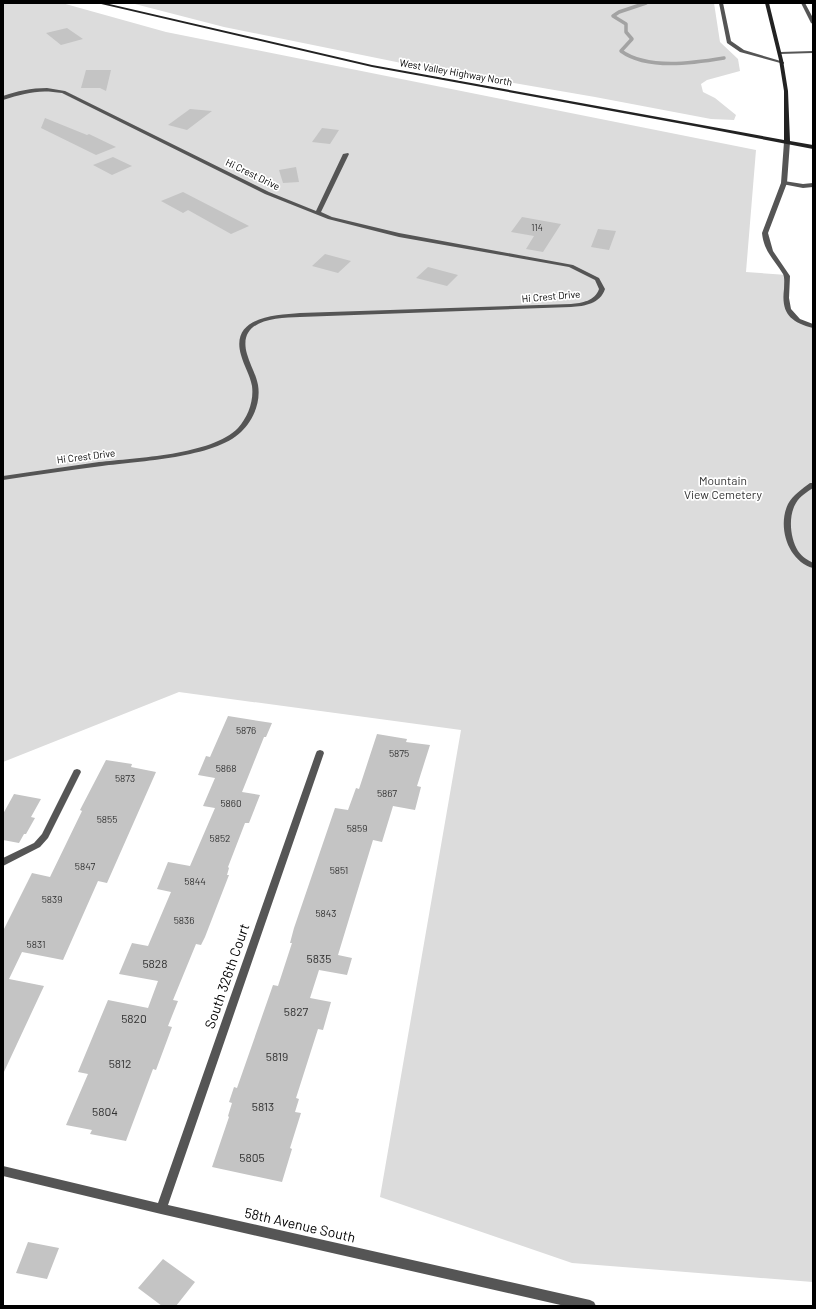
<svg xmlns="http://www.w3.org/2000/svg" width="816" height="1309" font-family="Barlow,sans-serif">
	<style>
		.green { fill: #dcdcdc }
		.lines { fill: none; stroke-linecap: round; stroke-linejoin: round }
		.stream { stroke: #a3a3a3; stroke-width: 3.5 }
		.building { fill: #c4c4c4 }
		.service { fill: #555; fill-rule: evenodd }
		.minor { fill: #555; fill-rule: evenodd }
		.tertiary { fill: #555; fill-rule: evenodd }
		.secondary { fill: #222; fill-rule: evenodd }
		.labels { text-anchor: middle; stroke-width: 3.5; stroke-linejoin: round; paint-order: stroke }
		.far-number-label { font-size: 9px; fill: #313131 }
		.far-street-label { font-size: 10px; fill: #000; stroke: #fff }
		.number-label { font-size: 10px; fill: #313131 }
		.park-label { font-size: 12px; fill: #333; stroke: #fff }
		.near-number-label { font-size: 12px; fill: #313131 }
		.near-street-label { font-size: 14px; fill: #000; stroke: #fff }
	</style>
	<rect width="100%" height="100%" fill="#fff"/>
	<path class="green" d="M3,3H62L166,32L756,150L746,272L787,275L789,314L813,326V1282L572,1263L380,1197L461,730L179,692L3,762Z
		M131,3H714L720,42L738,59L740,71L707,80L701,84L703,92L715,98L736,115L734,120L711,119L595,97L421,67L224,27Z"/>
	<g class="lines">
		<path class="stream" d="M646,3L619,12L613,16L626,24V32L632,39L621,51C647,70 694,63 724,58"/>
	</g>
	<path class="building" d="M67,28L83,39L61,45L46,33Z
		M86,70H111L106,91L100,88H81Z
		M190,109L212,111L187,130L168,125Z
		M45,118L87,135L89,134L116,147L96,155L41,128Z
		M322,128L339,130L330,144L312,142Z
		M113,157L132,166L112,175L93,165Z
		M296,167L299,182L283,183L279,170Z
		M183,192L249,226L231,234L188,210L183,213L161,201Z
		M522,217L561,224L543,252L526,249L534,236L511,232Z
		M598,229L616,231L609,250L591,247Z
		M325,254L351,261L338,273L312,266Z
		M428,267L458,275L447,286L416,278Z
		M228,716L272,723L266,737H264L242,792L260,795L249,823H245L228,867L229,868L227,875H229L205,937L201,945L196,944L173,1000L178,1001L168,1026L172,1027L156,1070L153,1069L126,1141L90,1134L92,1130L66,1125L88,1074L78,1072L108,1000L148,1008L158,981L119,974L132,943L148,946L171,892L157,889L168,862L190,866L215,808L203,806L215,778L198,775L206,756L210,757Z
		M377,734L407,739L406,742L430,745L417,786L421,787L415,810L393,806L382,842L373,840L338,955L352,958L347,975L319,970L310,998L331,1002L323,1030L318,1029L296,1098L299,1099L295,1112L301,1113L290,1148L292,1149L282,1182L212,1167L229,1117L228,1116L232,1103L229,1102L234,1087L237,1088L273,985L278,986L292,943H290L294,928L335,808L348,810L356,788L359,789Z
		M106,760L132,764L131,767L156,772L107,883L98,881L63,960L22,952L9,979L44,986L3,1074V931L32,873L50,877L82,811L80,810Z
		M14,794L41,799L31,817L35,818L26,834H24L19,843L3,840V814Z
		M28,1242L59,1248L47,1279L16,1273Z
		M163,1259L195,1282L176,1306H162L138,1288Z"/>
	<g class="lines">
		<path class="service" d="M719,3H723L731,41L744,50L784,62V64L740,52L727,43Z
			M801,3H805L813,18V24L811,23Z
			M813,51V53L780,54L778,53L780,52Z
			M784,181L803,184L813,183V187L803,188L782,184L781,183Z
			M810,483H813V488C807,492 800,496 796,503C788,516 790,538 798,551C802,557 808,560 813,563V568C788,561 777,527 788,504C793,495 802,489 810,483Z
			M77,769L80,770L81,772L48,838L40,847L3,866V858L34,843L42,834L74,770Z"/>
		<path class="minor" d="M47,88L65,91L269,192L316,211L343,154L348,153L349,154L321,212L332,217L399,233L573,265L599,278L605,289C600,304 585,306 571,307L300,317C276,318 237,319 247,354C250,365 256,374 258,385C261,402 253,421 241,432C215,458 138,461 102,466C69,470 36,475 3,480V476C35,471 67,467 99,462C135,458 212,455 238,428C248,417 254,401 252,386C250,375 244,366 241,355C230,317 274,315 300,313L571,304C582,303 595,301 599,289L595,280L569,267L399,237L328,219L265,194L62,93C39,89 25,93 3,100V96C17,91 31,88 47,88Z
			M320,750L323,751L324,753L168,1205L590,1300L594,1302L596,1306H565L161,1214L3,1176V1166L158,1203L316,753L317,751Z"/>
		<path class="tertiary" d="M787,140L790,142L787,183L768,233L773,251L790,276L789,298L791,309L800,319L813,324V328C790,322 781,313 784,289C784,284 785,278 783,274C774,259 764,252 762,233L781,183L784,142Z"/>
		<path class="secondary" d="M97,3H105L372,65L784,140V91L779,60L765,3H769L783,60L788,91L790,141L813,145V149L699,127L372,67Z"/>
	</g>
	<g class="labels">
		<g class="far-number-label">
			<text x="537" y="231">114</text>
		</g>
		<g class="far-street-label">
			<text transform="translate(456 72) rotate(10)" y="4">West Valley Highway North</text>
			<text transform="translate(253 174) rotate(26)" y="4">Hi Crest Drive</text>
			<text transform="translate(551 296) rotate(-5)" y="4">Hi Crest Drive</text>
			<text transform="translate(86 456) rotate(-7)" y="4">Hi Crest Drive</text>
		</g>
		<g class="number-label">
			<text x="246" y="734">5876</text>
			<text x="399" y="757">5875</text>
			<text x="226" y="772">5868</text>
			<text x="125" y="782">5873</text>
			<text x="387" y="797">5867</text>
			<text x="231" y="807">5860</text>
			<text x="107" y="823">5855</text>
			<text x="357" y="832">5859</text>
			<text x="220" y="842">5852</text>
			<text x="85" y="870">5847</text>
			<text x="339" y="874">5851</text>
			<text x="195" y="885">5844</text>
			<text x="52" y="903">5839</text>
			<text x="326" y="917">5843</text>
			<text x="184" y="924">5836</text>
			<text x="36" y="948">5831</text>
		</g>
		<g class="park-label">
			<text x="723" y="485">Mountain<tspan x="723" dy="14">View Cemetery</tspan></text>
		</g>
		<g class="near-number-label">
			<text x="319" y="963">5835</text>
			<text x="155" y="968">5828</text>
			<text x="296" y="1016">5827</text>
			<text x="134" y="1023">5820</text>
			<text x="277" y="1061">5819</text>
			<text x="120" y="1068">5812</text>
			<text x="263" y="1111">5813</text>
			<text x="105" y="1116">5804</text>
			<text x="252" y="1162">5805</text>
		</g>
		<g class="near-street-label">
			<text transform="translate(227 976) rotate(-71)" y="5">South 326th Court</text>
			<text transform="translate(300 1225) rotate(13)" y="5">58th Avenue South</text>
		</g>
	</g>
	<rect width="816" height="1309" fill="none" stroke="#000000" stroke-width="8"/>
</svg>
